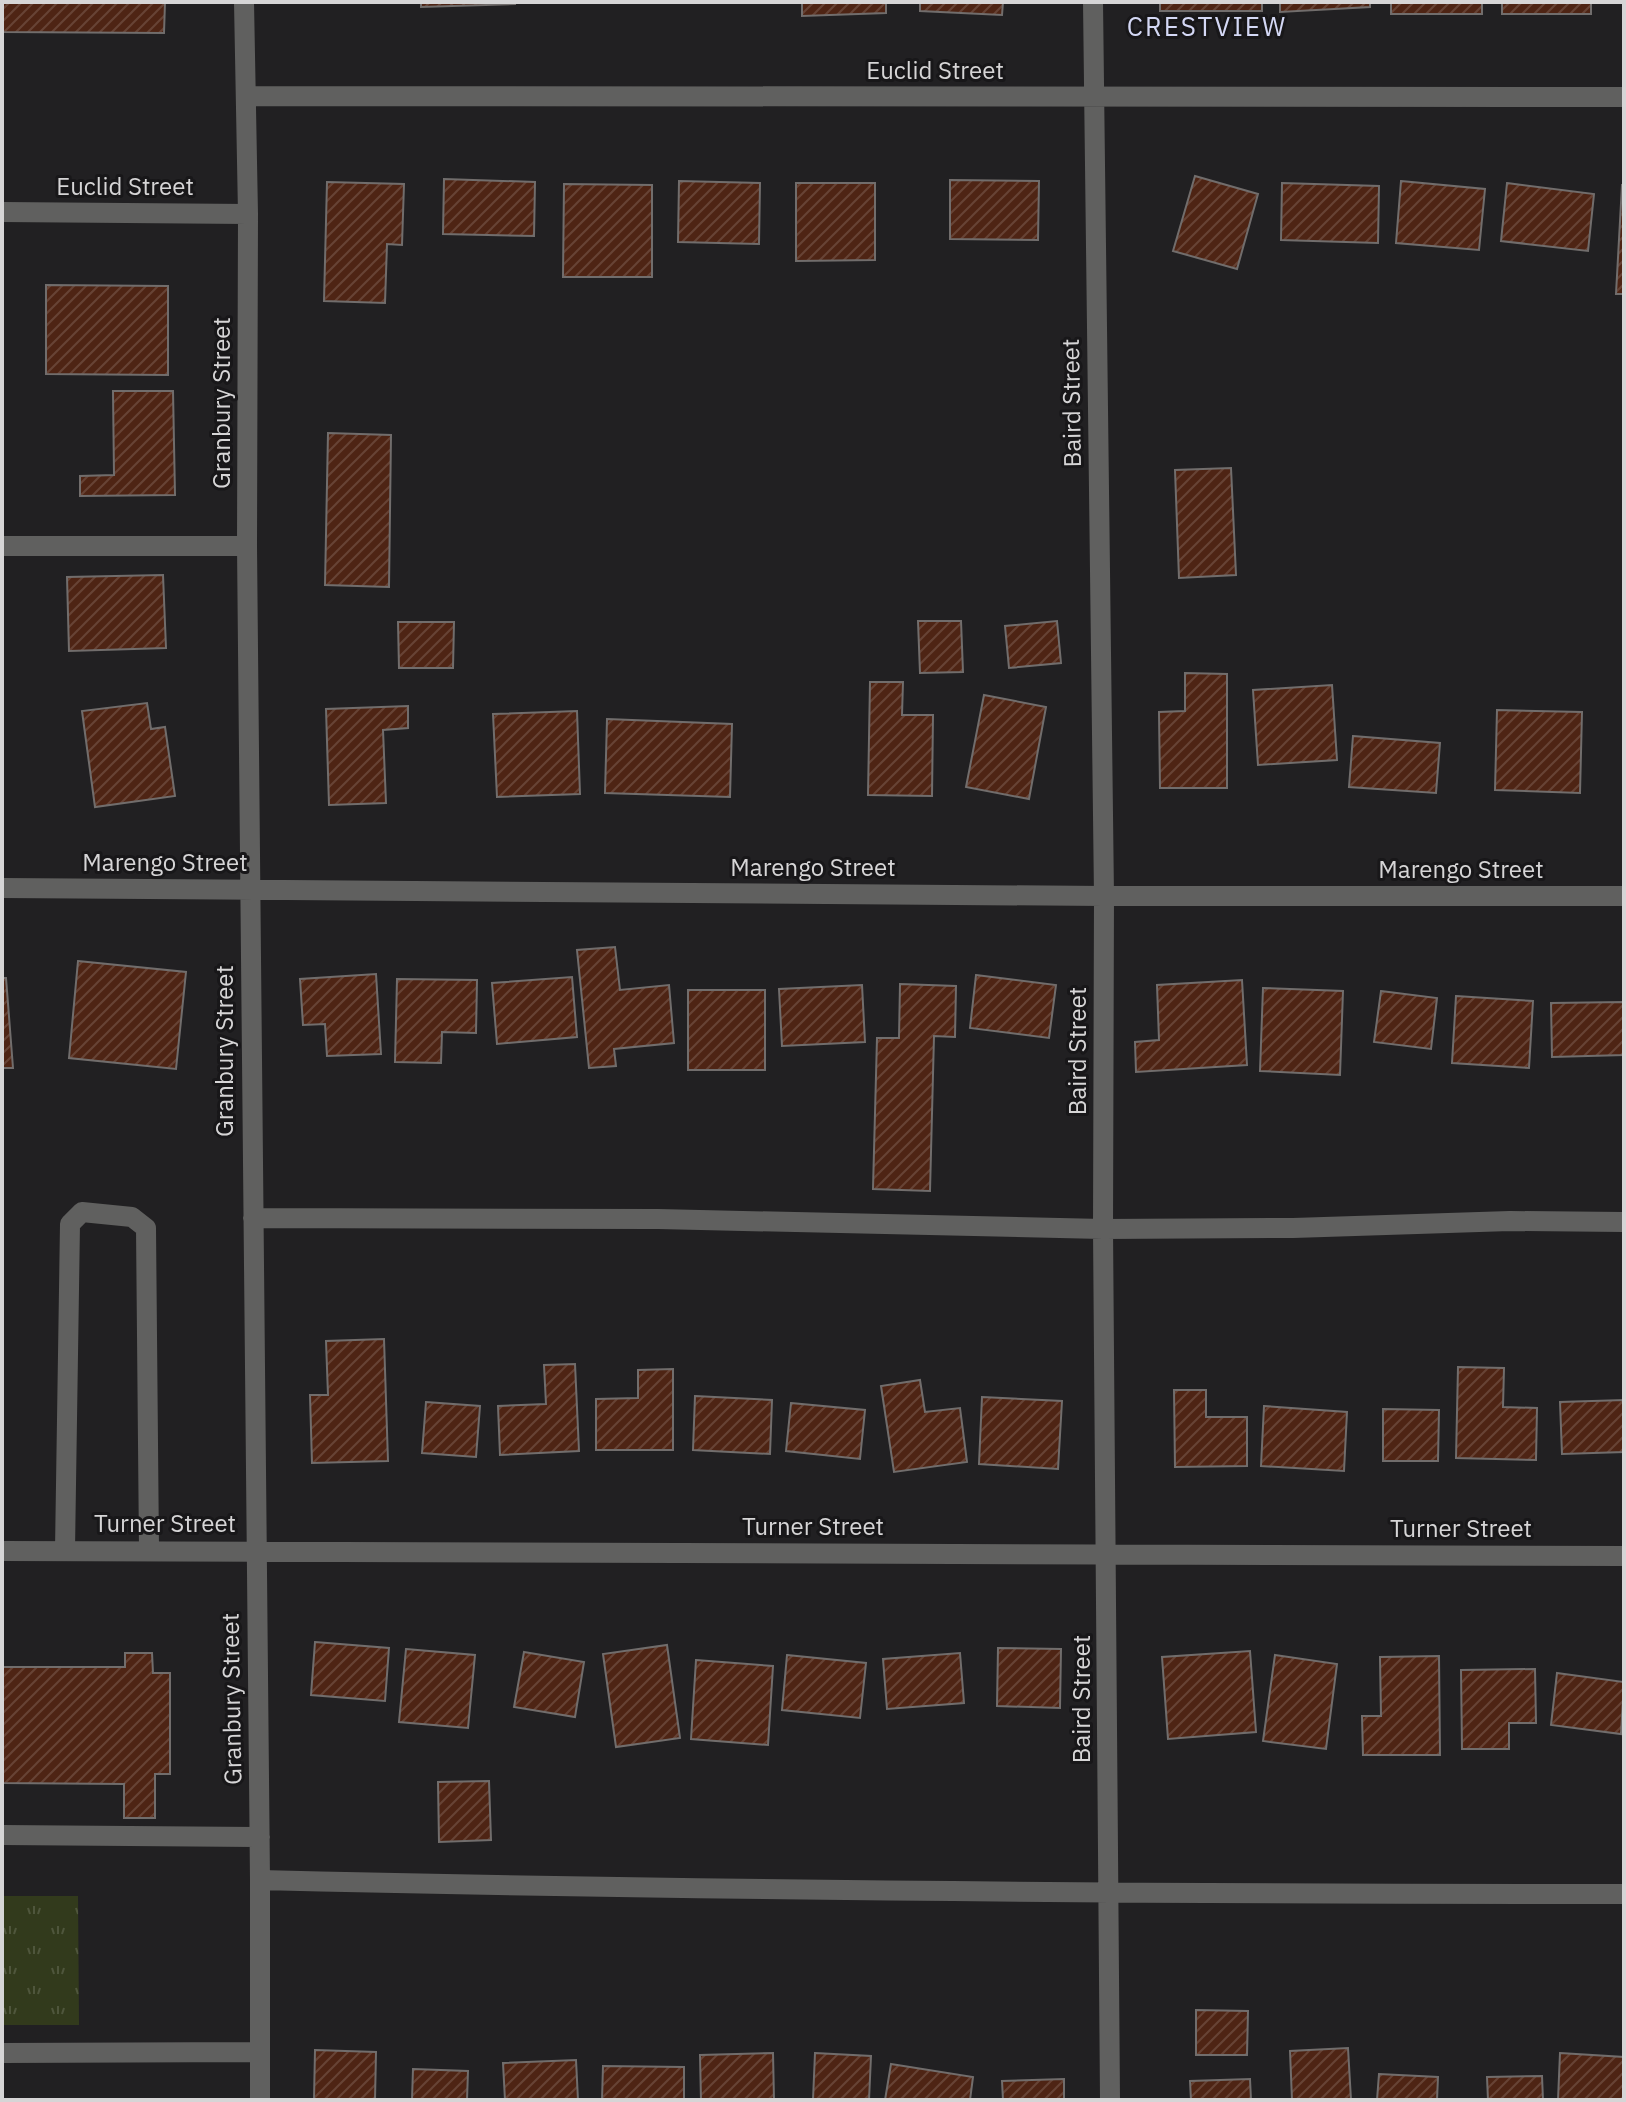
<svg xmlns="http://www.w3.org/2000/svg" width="1626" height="2102" font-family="'IBM Plex Sans',sans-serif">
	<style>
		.grass { fill: url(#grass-tufts) }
		.building { fill: url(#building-hatch); stroke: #716d6c; stroke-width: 2 }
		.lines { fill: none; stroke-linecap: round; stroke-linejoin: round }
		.minor { stroke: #60605f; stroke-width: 20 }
		.labels { text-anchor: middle; stroke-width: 6; stroke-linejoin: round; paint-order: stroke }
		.street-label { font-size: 24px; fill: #d6d5d6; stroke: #181719 }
		.neighbourhood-label { font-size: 26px; letter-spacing: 2px; fill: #d4d8f5; stroke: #181719 }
	</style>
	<defs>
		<pattern id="grass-tufts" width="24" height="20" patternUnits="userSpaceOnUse" patternTransform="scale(2)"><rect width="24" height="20" fill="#323a1c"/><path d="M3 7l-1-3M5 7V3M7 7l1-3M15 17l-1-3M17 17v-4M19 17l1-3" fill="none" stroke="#4f563c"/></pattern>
		<pattern id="building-hatch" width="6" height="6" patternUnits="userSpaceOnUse" patternTransform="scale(2)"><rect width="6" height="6" fill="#4e2414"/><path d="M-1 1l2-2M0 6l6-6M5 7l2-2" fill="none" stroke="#674335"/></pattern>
	</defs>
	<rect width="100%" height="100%" fill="#212022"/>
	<path class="grass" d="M2,1896H78L79,2025H2Z"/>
	<path class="building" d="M2,2H165L164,33L2,32Z
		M421,2H515V4L421,7Z
		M802,2H886V13L802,16Z
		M920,2H1003L1002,15L920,11Z
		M1160,2H1262V11H1160Z
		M1280,2H1370V7L1280,12Z
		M1391,2H1482V14H1391Z
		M1502,2H1591V14H1502Z
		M1195,176L1258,194L1237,269L1173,251Z
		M444,179L535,182L534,236L443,234Z
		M950,180L1039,181L1038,240L950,239Z
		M679,181L760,183L759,244L678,242Z
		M1401,181L1485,189L1479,250L1396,243Z
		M327,182L404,184L402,245L387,244L385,303L324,301Z
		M796,183H875V260L796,261Z
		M1282,183L1379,186L1378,243L1281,240Z
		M1507,183L1594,194L1588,251L1501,241Z
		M564,184L652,185V277H563Z
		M1622,185H1624V294H1616Z
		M46,285L168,286V375L46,374Z
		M113,391H173L175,495L80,496V476L114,475Z
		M328,433L391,435L389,587L325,585Z
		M1231,468L1236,575L1179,578L1175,470Z
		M163,575L166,648L69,651L67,577Z
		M918,621H961L963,672L920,673Z
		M1057,621L1061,663L1009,668L1005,626Z
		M398,622H454L453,668H399Z
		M1185,673L1227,674V788H1160L1159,712L1185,711Z
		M870,682H903L902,715H933L932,796L868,795Z
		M1332,685L1337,760L1258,765L1253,690Z
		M984,695L1046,707L1029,799L966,787Z
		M147,703L151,729L165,727L175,796L95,807L82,711Z
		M408,706V728L383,730L386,803L329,805L326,709Z
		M1497,710L1582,712L1580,793L1495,790Z
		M577,711L580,794L497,797L493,714Z
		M607,719L732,724L730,797L605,793Z
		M1353,736L1440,743L1436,793L1349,787Z
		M615,947L620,990L669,985L674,1043L614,1049L616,1066L589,1068L577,950Z
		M78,961L186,972L176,1069L69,1058Z
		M376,974L381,1054L327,1056L325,1024L303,1025L300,979Z
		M976,975L1056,985L1049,1038L970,1028Z
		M572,977L577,1037L497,1044L492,983Z
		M2,978H6L13,1068H2Z
		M397,979L477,980L476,1033L442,1032L441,1063L395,1062Z
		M1242,980L1247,1065L1136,1072L1135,1042L1159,1040L1157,985Z
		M900,984L956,986L955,1037L934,1036L930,1191L873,1189L877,1038H899Z
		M862,985L865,1042L782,1046L779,989Z
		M1263,988L1343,991L1340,1075L1260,1071Z
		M688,990H765V1070H688Z
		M1381,991L1437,998L1431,1049L1374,1042Z
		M1456,996L1533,1001L1529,1068L1452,1063Z
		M1624,1002V1055L1552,1057L1551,1003Z
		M384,1339L388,1461L312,1463L310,1395H328L326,1341Z
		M575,1364L579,1451L500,1455L498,1406L546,1404L544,1365Z
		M1458,1367L1504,1368L1503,1407L1537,1408L1536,1460L1456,1458Z
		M673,1369V1450H596V1399L638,1398V1370Z
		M920,1380L925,1412L960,1408L967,1462L894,1472L881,1386Z
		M1174,1390H1206V1417H1247V1466L1175,1467Z
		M695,1396L772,1400L770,1454L693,1450Z
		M982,1397L1062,1401L1058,1469L979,1464Z
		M1624,1400V1452L1562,1454L1560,1402Z
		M426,1402L480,1406L476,1457L422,1453Z
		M791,1403L865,1410L860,1459L786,1451Z
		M1264,1406L1347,1412L1344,1471L1261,1466Z
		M1383,1409L1439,1410L1438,1461H1383Z
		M315,1642L389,1648L385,1701L311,1695Z
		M667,1645L680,1738L616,1747L603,1654Z
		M998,1648L1061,1649L1060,1708L997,1706Z
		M406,1649L475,1655L468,1728L399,1722Z
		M1250,1651L1256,1732L1168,1739L1162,1657Z
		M524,1652L584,1662L575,1717L514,1707Z
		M125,1653H152L153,1673H170V1774H155V1818H124V1784L2,1783V1667H125Z
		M960,1653L964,1703L887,1709L883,1659Z
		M787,1655L866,1663L860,1718L782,1710Z
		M1275,1655L1337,1664L1326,1749L1263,1741Z
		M1439,1656L1440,1755H1363L1362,1716H1381L1380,1657Z
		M696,1660L773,1666L768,1745L691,1739Z
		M1535,1669L1536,1723H1509V1749H1462L1461,1670Z
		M1557,1673L1624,1682L1621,1734L1551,1725Z
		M489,1781L491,1840L439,1842L438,1782Z
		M1196,2010L1248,2011L1247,2055H1196Z
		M1348,2048L1351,2100H1292L1290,2051Z
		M315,2050L376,2052L375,2100H314Z
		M773,2053L774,2100H701L700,2055Z
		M815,2053L871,2056L869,2100H813Z
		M1560,2053L1624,2057V2100H1558Z
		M576,2060L578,2100H505L503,2063Z
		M891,2064L973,2077L970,2100H885Z
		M603,2066L684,2067V2100H602Z
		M413,2069L468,2071L467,2100H412Z
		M1379,2074L1438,2077L1437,2100H1377Z
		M1542,2076L1543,2100H1488L1487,2077Z
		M1064,2079V2100H1003L1002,2081Z
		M1250,2079L1251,2100H1191L1190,2081Z"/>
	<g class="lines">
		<path class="minor" d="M244,2L248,214L247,546L260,1880V2100
			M1093,2L1104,896L1103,1229L1110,2100
			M246,96L1624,97
			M2,212L248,214
			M2,546H247
			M2,888L1104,896H1624
			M253,1218L658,1219L1103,1229L1293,1228L1510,1221L1624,1222
			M65,1550L70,1224L82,1212L132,1217L146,1228L149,1550
			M2,1551L1624,1556
			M2,1835L260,1837
			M260,1880C715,1891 1169,1894 1624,1894
			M2,2053L260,2052"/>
	</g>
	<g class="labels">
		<g class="street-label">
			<text x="935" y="79">Euclid Street</text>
			<text x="125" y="195">Euclid Street</text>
			<text transform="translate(222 403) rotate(-90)" y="8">Granbury Street</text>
			<text transform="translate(1072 403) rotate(-91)" y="8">Baird Street</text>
			<text x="165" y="871">Marengo Street</text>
			<text x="813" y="876">Marengo Street</text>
			<text x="1461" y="878">Marengo Street</text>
			<text transform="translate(225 1051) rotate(-90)" y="8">Granbury Street</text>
			<text transform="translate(1078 1051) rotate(-90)" y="8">Baird Street</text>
			<text x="165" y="1532">Turner Street</text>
			<text x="813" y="1535">Turner Street</text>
			<text x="1461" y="1537">Turner Street</text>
			<text transform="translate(232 1699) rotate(-91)" y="8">Granbury Street</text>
			<text transform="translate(1082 1699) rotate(-90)" y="8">Baird Street</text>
		</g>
		<g class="neighbourhood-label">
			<text x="1207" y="36">CRESTVIEW</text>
		</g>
	</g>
	<rect width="1626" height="2102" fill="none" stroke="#d6d5d6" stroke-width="8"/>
</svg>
